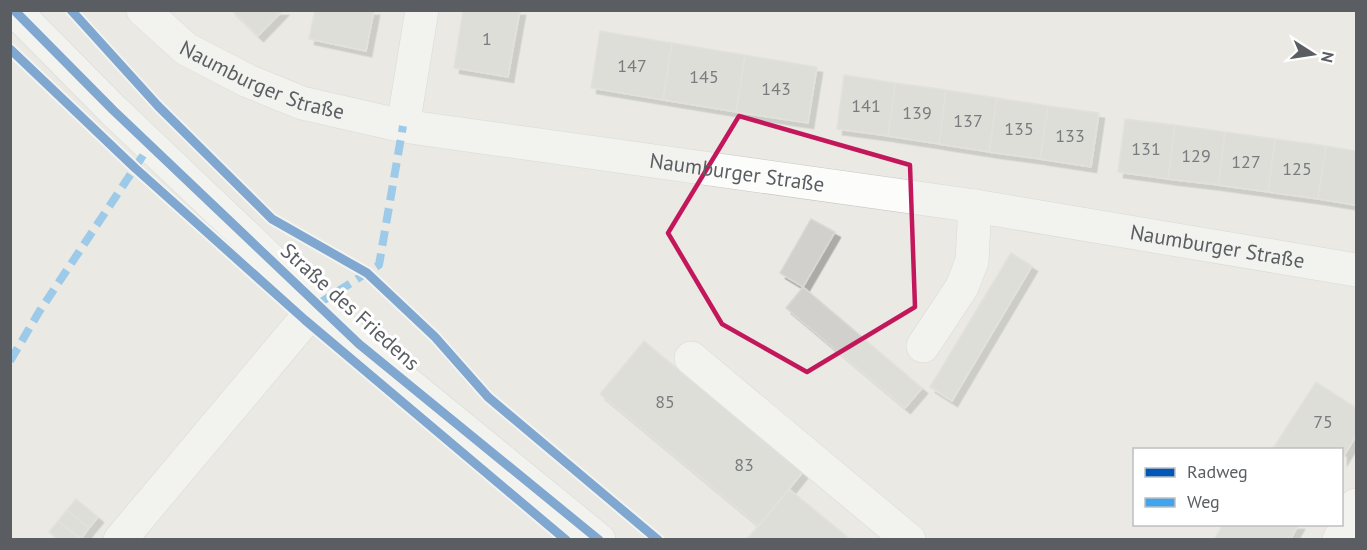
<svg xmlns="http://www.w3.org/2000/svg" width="1367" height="550" font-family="'PT Sans',sans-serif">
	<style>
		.building { fill: #d1d0cd; stroke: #dad8d3; stroke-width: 1.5; filter: url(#shadow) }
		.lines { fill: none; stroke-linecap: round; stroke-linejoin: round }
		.minor-casing { stroke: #c7c7c6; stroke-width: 34 }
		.minor { stroke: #fcfcfb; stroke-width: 33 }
		.quiet { stroke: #40a5ee; stroke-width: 8; stroke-dasharray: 15 8; stroke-linecap: butt }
		.cycleway-casing { stroke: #fff; stroke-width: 13 }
		.cycleway { stroke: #0057b8; stroke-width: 9 }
		.marked { fill: none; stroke: #c2185b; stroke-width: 4.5; stroke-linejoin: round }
		.labels { text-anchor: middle; stroke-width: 6; stroke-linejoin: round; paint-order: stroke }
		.number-label { font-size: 18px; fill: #797c7e }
		.street-label { font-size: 21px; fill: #5a5e63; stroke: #fff }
	</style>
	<defs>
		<filter id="shadow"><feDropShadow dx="5.5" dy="5.5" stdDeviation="0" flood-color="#0004"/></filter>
	</defs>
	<rect width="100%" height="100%" fill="#eae9e4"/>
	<path class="building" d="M231,10H283L258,36Z
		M315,10H374L366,51L309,39Z
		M463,10H520L508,77L454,68Z
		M600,31L672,43L663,100L591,88Z
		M672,43L745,55L736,112L663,100Z
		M745,55L817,67L808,123L736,112Z
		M844,75L895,83L888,136L837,129Z
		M895,83L946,90L939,144L888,136Z
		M946,90L997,98L989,152L939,144Z
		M997,98L1048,106L1040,159L989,152Z
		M1048,106L1099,113L1091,167L1040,159Z
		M1125,119L1175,125L1168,179L1118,172Z
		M1175,125L1225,132L1218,185L1168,179Z
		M1225,132L1275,139L1268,192L1218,185Z
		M1275,139L1326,146L1318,199L1268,192Z
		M1326,146L1356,151V205L1318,199Z
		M811,219L835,232L803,287L780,273Z
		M1011,253L1032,266L952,401L930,387Z
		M803,287L922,388L905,408L786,308Z
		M644,341L802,473L759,526L600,394Z
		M1316,382L1356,408V436L1342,459V450H1272Z
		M789,489L851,540H750L748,538Z
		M76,499L98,517L89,528L67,510Z
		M67,510L89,528L81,539L58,521Z
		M58,521L81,539L80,540H59L49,532Z
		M1223,524H1299L1290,540H1214Z"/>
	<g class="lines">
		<g class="minor-casing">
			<g id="minor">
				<path d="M14,10L113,110L359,344L599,540"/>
				<path id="s1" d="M143,10L186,49L248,81L302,103L403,126L975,206L1356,270"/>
				<path d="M403,126L422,10"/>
				<path d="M923,346L962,287L972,261L975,206"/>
				<path d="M691,358L909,540"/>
				<path d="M120,540L318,304"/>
				<path d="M1339,540L1356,505"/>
			</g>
		</g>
		<use href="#minor" class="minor"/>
		<path class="quiet" d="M318,304L379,265L403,126
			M10,361L39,312L150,145"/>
		<g class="cycleway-casing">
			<path id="cycleway" d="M14,10L113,110L359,344L599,540
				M71,10L158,106L272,219L367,273L435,337L488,397L658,540
				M10,49L135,168L305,320L566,540"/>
		</g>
		<use href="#cycleway" class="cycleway"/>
	</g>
	<path d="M0 0H1367V550H0ZM739,116L910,165L915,307L807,372L722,324L668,233Z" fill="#eae9e4" fill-opacity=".55" fill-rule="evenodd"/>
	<path class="marked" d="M739,116L910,165L915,307L807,372L722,324L668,233Z"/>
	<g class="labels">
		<g class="number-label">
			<text x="487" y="45">1</text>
			<text x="632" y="72">147</text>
			<text x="704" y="83">145</text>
			<text x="776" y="95">143</text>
			<text x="866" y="112">141</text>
			<text x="917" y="119">139</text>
			<text x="968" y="127">137</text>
			<text x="1019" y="135">135</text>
			<text x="1070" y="142">133</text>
			<text x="1146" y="155">131</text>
			<text x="1196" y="162">129</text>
			<text x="1246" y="168">127</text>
			<text x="1297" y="175">125</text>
			<text x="665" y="408">85</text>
			<text x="1323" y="428">75</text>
			<text x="744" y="471">83</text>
		</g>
		<g class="street-label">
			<text dy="7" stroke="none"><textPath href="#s1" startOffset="141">Naumburger Straße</textPath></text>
			<text dy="7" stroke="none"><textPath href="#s1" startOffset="627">Naumburger Straße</textPath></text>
			<text dy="7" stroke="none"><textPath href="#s1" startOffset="1113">Naumburger Straße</textPath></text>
			<text transform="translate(350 307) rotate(42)" y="7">Straße des Friedens</text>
		</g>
	</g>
	<rect width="1367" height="550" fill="none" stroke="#5a5e63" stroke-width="24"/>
	<rect x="1133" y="448" width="210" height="78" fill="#ffffff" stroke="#bdbfc1" stroke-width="1.5"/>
	<rect x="1145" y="468" width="30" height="9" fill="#0057b8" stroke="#bdbfc1" stroke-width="1.5"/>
	<text x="1187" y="478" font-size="18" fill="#5a5e63">Radweg</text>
	<rect x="1145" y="498" width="30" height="9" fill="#40a5ee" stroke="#bdbfc1" stroke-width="1.5"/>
	<text x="1187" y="508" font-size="18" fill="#5a5e63">Weg</text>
	<g transform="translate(1313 54) rotate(102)" stroke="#ffffff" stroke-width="4.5" paint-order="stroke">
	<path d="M0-4.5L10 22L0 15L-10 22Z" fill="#5a5e63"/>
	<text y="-9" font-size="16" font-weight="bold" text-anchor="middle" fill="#5a5e63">N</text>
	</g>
</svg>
